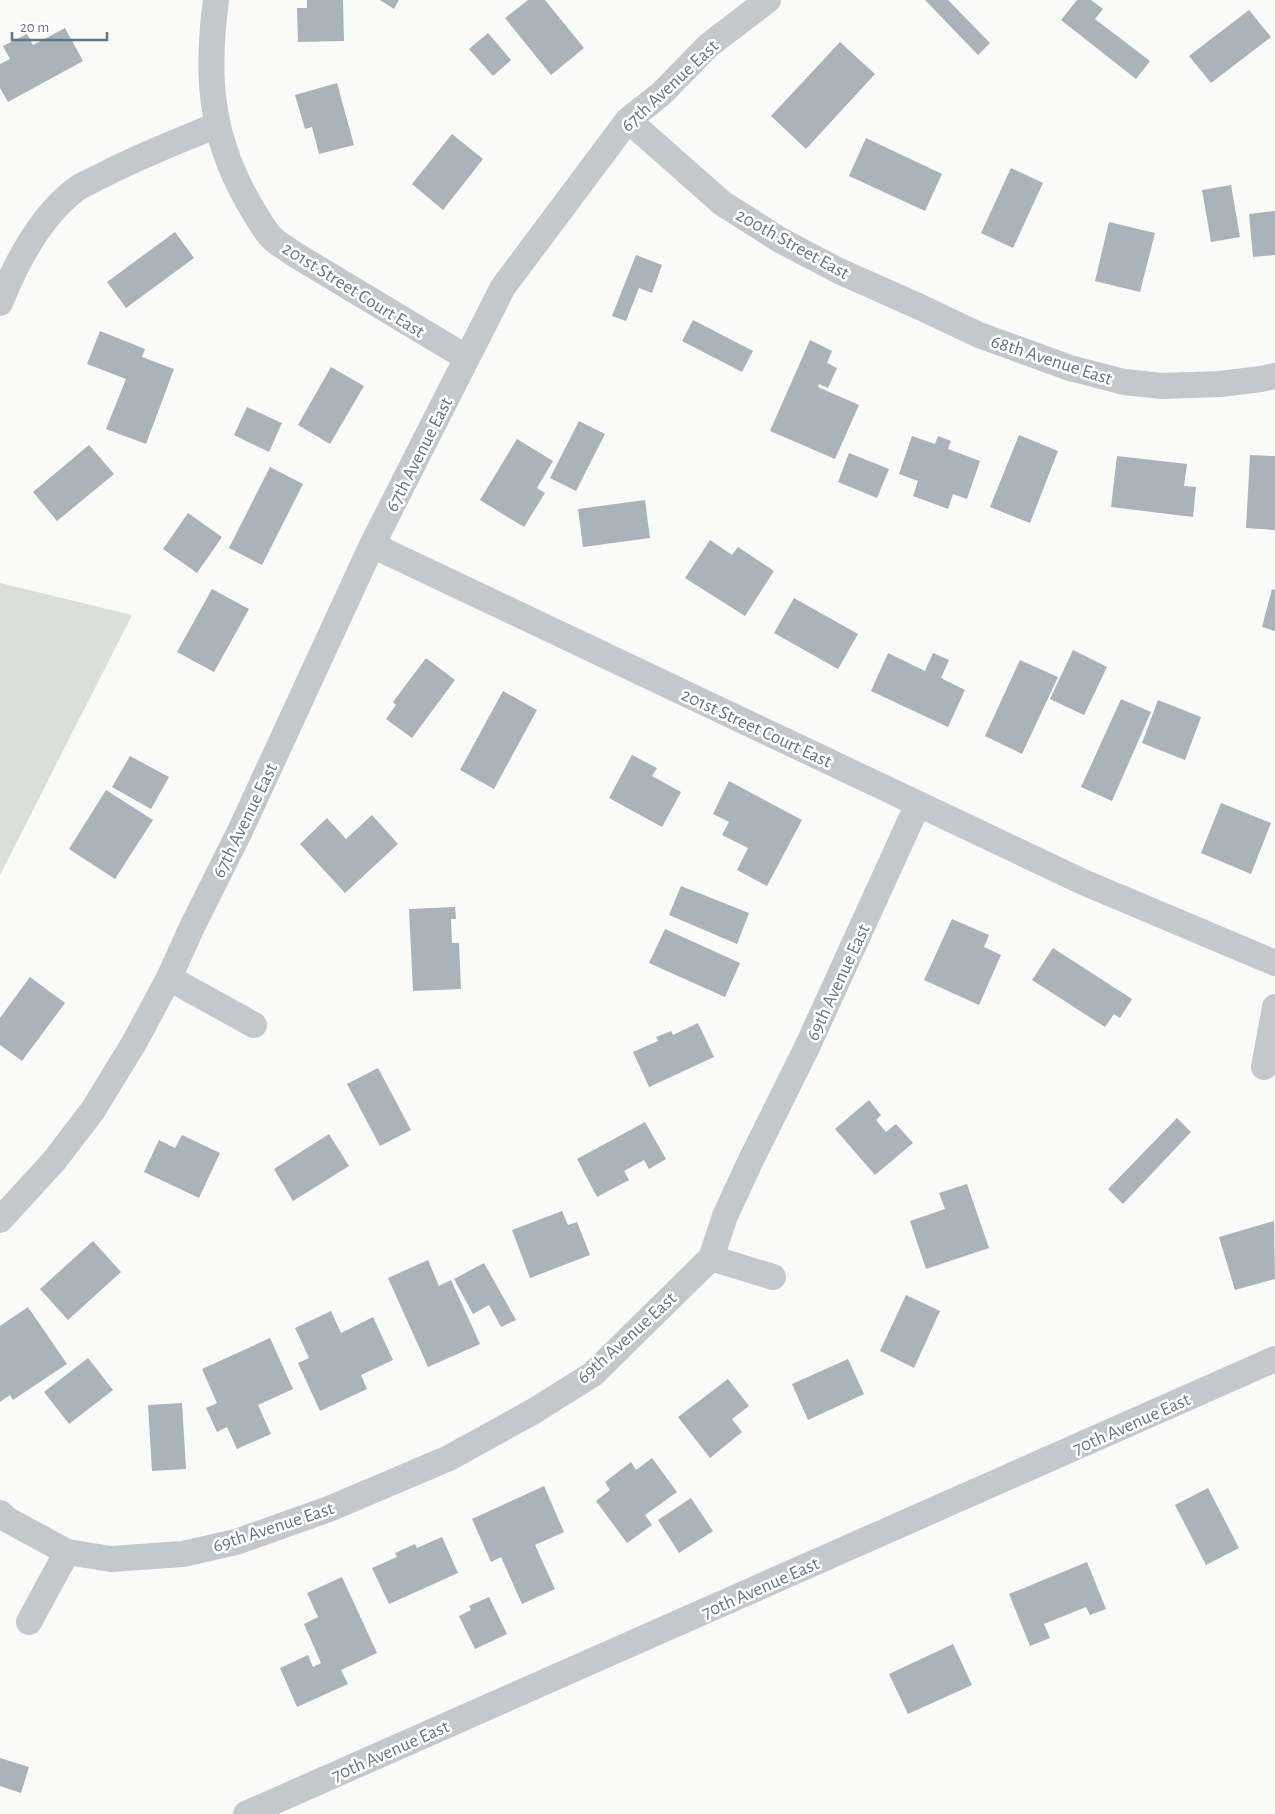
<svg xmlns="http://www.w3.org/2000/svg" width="1275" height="1814" font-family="'Alegreya Sans',sans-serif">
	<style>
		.green { fill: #dadfd7 }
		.building { fill: #aab3b9 }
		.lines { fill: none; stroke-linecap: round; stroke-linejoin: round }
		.street { stroke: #c3c8cc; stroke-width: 26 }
		.labels { text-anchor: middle; stroke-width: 5; stroke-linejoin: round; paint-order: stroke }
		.street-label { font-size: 19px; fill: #657683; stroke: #fff }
	</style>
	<rect width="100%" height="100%" fill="#fafaf8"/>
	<path class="green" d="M0,583L132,615L0,875Z"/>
	<path class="building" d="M307,0H343L344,41L298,42L297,8H307Z
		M380,0H399L394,9Z
		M528,0H545L584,48L551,75L505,18Z
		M925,0H948L990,43L978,55Z
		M1077,0H1091L1103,9L1095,19L1150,61L1136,79L1061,20Z
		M1249,10L1271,37L1211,83L1189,56Z
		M65,28L83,61L8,102L0,88V64L10,59L3,46L27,34L33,45Z
		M488,33L511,60L493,76L469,49Z
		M840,42L875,74L806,149L771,116Z
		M337,83L354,145L319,154L312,127L305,129L295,95Z
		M452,134L483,159L443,210L412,184Z
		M866,138L942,174L925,211L849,176Z
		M1011,168L1043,183L1013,248L981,233Z
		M1231,185L1240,237L1211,242L1202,190Z
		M1275,211V255L1253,257L1249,214Z
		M1109,222L1155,233L1140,292L1095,281Z
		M175,232L194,258L126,308L107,282Z
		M636,255L662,265L652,293L639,288L626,321L612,316Z
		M693,320L753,351L742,372L682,341Z
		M100,331L145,349L142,357L174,369L146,444L106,429L126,379L87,364Z
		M810,340L832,351L827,363L837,368L828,388L819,384L818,387L859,405L835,459L770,431Z
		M331,367L364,386L330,444L298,425Z
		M247,407L282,423L269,452L234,435Z
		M579,421L605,434L576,491L550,478Z
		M1019,435L1058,451L1030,523L990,507Z
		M912,436L935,444L938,436L951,441L948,449L980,461L967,499L953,494L948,509L913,496L918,481L899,474Z
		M517,439L553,461L537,488L545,493L524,527L480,500Z
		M89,445L114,474L57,521L33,492Z
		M849,453L889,469L877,498L838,482Z
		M1250,455L1275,456V530L1246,528Z
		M1117,456L1187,464L1184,486L1196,487L1193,517L1111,507Z
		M270,467L303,484L262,565L229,548Z
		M645,500L650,538L583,547L578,509Z
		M188,513L222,537L197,573L163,549Z
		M710,540L732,555L738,547L774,571L745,616L685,578Z
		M212,589L249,609L214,672L177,652Z
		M1272,589L1275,590V631L1262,627Z
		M794,598L858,634L838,669L774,633Z
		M1073,650L1107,667L1084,715L1050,699Z
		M888,653L925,671L933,653L949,660L941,678L965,690L948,727L871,691Z
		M426,658L455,680L412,738L386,719L396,705L393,702Z
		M1020,660L1058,677L1022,754L985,736Z
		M503,691L537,710L494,789L460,770Z
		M1121,699L1151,712L1112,801L1081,787Z
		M1158,700L1201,717L1185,760L1142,743Z
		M632,755L657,768L652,776L681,792L662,827L609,798Z
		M130,756L169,777L151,809L112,787Z
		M729,781L802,820L767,886L737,870L748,848L722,835L729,822L713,814Z
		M106,790L153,820L115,879L69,849Z
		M1221,803L1271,823L1251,874L1201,853Z
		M372,815L398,844L345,893L300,844L327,818L346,839Z
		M681,886L749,913L737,944L669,915Z
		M455,907L456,919H451L452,943H459L461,989L413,991L409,909Z
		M952,919L989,935L984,947L1001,955L979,1005L924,980Z
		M665,929L740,963L725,997L649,963Z
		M1053,948L1132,999L1120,1018L1114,1014L1105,1027L1032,980Z
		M30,977L65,1003L22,1061L0,1045V1018Z
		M698,1023L714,1057L649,1087L633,1052L658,1041L656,1037L671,1031L673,1035Z
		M378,1068L411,1130L380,1146L347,1084Z
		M869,1100L881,1115L876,1120L886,1132L896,1124L913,1143L875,1175L835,1129Z
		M1177,1118L1191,1132L1123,1204L1108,1189Z
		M645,1122L666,1159L649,1169L644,1160L624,1171L629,1180L597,1197L577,1159Z
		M329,1134L349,1166L293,1201L274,1169Z
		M182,1135L220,1153L199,1198L144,1172L159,1140L175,1148Z
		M967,1184L989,1248L926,1269L910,1221L945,1209L939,1193Z
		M562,1211L568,1225L577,1222L590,1255L530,1278L512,1230Z
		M1274,1221L1275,1279L1235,1290L1219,1237Z
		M93,1241L121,1272L68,1320L40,1289Z
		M428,1260L439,1286L451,1280L480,1344L428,1367L388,1278Z
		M484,1263L516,1320L501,1327L489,1305L473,1314L454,1279Z
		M906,1295L940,1311L914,1368L880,1351Z
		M28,1307L67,1364L13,1400L10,1395L0,1402V1326Z
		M331,1311L341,1333L373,1317L393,1360L361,1375L367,1389L320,1411L298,1363L309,1358L295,1328Z
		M270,1338L293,1389L258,1405L271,1434L237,1449L227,1427L217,1432L206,1408L217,1403L202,1369Z
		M88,1358L113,1390L69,1424L44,1392Z
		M848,1359L864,1394L808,1420L792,1384Z
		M728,1379L749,1406L732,1419L742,1432L710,1458L678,1417Z
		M182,1403L186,1469L152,1471L148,1405Z
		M652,1458L677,1492L645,1515L652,1525L627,1543L596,1501L610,1490L605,1482L631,1462L636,1470Z
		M544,1486L564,1532L535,1545L555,1589L522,1604L501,1557L491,1562L472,1519Z
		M1208,1488L1239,1548L1206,1565L1175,1505Z
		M691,1498L713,1531L679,1553L658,1520Z
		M442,1537L458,1573L389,1604L372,1568L397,1557L395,1553L415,1544L417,1548Z
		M1087,1562L1106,1609L1090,1615L1086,1607L1044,1624L1050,1638L1030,1646L1009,1594Z
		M342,1577L377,1653L341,1670L348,1684L297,1707L280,1668L308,1655L313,1667L321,1663L304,1624L318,1617L307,1593Z
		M489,1597L507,1634L475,1649L459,1616L471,1610L469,1606Z
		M953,1644L972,1685L908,1714L889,1674Z
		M0,1758L29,1767L21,1793L0,1786Z"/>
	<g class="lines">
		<path class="street" d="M216,0C206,74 210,134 247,200C254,212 261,225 270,236C276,243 286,248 294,254L467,358
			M628,120L722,203L780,240L839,271L920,307L979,335L1070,368L1124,382L1162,386L1220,384L1261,379L1275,376
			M0,303C16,263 40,217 75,190C84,183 96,179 105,174C142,155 179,141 217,125
			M372,545L1083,882L1275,963
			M169,978L254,1025
			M1264,1067L1275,1007
			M0,1220L54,1161L93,1110L134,1043L169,978L192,927L240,831L372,545L503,287L628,120L661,94L709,45L768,0
			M711,1258L773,1277
			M0,1513L8,1520L67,1552L111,1559L183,1554L236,1542L329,1509L449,1458L534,1411L593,1374L711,1258L725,1216L749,1164L808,1045L918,804
			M29,1622L67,1552
			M246,1814L1275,1359"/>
	</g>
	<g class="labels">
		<g class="street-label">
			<text transform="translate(669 85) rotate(-43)" y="7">67th Avenue East</text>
			<text transform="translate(793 243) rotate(29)" y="7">200th Street East</text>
			<text transform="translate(354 289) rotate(32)" y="7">201st Street Court East</text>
			<text transform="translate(1052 359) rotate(18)" y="7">68th Avenue East</text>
			<text transform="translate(418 454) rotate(-63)" y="7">67th Avenue East</text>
			<text transform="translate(757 727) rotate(25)" y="7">201st Street Court East</text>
			<text transform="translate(244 820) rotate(-64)" y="7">67th Avenue East</text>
			<text transform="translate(837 982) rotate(-65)" y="7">69th Avenue East</text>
			<text transform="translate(626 1337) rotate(-42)" y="7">69th Avenue East</text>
			<text transform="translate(1131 1423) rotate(-24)" y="7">70th Avenue East</text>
			<text transform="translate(273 1526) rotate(-18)" y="7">69th Avenue East</text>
			<text transform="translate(760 1587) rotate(-24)" y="7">70th Avenue East</text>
			<text transform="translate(390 1750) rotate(-24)" y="7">70th Avenue East</text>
		</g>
	</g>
	<path d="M12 32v8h95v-8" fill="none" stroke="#657683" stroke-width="2.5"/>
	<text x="20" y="32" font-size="15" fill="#657683" stroke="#ffffff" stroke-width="4" paint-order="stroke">20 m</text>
</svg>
